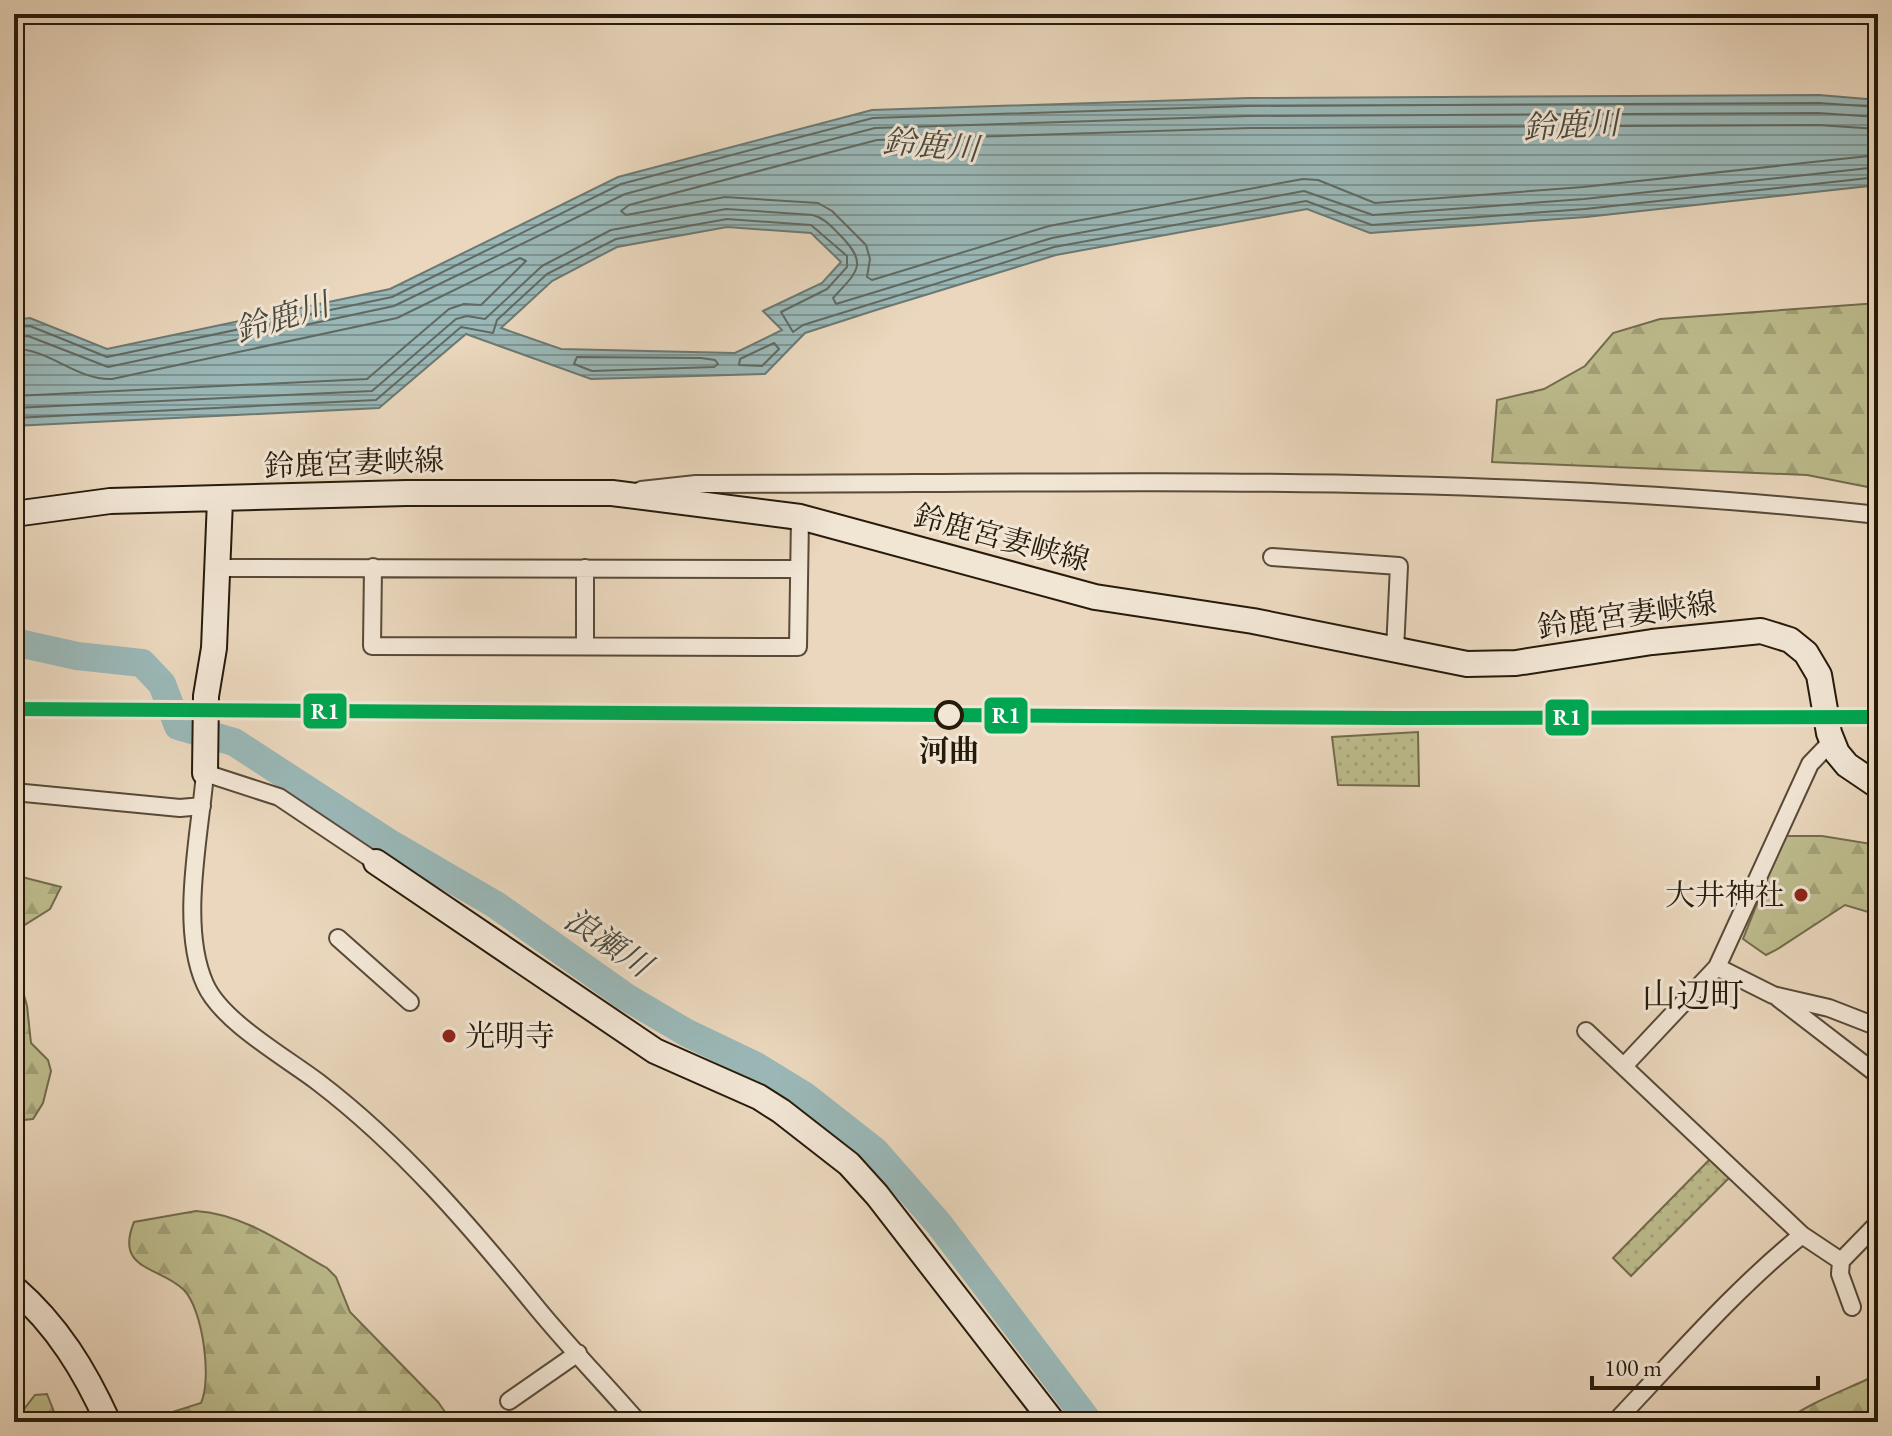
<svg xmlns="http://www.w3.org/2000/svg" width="1892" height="1436" font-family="'EB Garamond','Noto Serif JP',serif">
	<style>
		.grass { fill: url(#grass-dots); stroke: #726c4c; stroke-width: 2 }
		.forest { fill: url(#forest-firs); stroke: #726c4c; stroke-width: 2 }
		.water { fill: url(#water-rules); stroke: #6c7973; stroke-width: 2; fill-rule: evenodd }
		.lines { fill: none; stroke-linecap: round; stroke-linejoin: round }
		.shore { stroke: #606a62; stroke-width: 2 }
		.river { stroke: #9ab8b8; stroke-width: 28 }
		.street-casing { stroke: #584a38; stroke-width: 20 }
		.secondary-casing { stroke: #271b0b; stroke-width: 28 }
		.street { stroke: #f1e5d4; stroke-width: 16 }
		.secondary { stroke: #f1e5d4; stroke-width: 24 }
		.rail-1-casing { stroke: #f1e5d4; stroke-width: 20 }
		.rail-1 { stroke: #00a651; stroke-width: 14 }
		.stop-dot { fill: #f1e5d4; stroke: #271b0b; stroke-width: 4 }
		.poi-dot { fill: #8f2418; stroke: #f1e5d4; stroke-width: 3 }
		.labels { text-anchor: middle; stroke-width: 6; stroke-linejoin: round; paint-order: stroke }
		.street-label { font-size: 30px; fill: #271b0b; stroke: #f1e5d4 }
		.stop-label { font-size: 30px; font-weight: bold; fill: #271b0b; stroke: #f1e5d4 }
		.poi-label { font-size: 30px; fill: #271b0b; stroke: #f1e5d4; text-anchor: end }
		.water-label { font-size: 32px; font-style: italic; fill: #4a4a3f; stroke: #f1e5d4 }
		.quarter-label { font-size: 34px; fill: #271b0b; stroke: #f1e5d4 }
		.line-badge { stroke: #f1e5d4; stroke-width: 3 }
		.badge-label { font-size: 22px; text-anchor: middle; font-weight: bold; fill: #fff }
	</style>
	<defs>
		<pattern id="grass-dots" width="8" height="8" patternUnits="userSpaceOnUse" patternTransform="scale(2)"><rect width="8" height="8" fill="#bdbc8d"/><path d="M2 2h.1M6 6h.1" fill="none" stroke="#a2a178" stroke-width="1.8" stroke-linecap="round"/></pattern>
		<pattern id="forest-firs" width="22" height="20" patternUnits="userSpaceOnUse" patternTransform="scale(2)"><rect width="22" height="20" fill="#bdbc8d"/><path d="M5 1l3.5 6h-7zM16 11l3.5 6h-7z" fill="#a2a178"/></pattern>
		<pattern id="water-rules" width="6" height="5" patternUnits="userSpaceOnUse" patternTransform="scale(2)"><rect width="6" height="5" fill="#9ab8b8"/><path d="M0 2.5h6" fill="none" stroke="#7e9594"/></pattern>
	</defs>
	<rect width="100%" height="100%" fill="#ead7bd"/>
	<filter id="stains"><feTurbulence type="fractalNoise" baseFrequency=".0025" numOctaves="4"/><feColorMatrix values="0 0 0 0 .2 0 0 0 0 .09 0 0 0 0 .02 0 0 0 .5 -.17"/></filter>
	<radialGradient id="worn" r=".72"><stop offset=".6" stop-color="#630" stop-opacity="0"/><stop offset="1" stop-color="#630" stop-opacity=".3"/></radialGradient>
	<path class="grass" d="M1418,732L1419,786L1338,785L1332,737Z
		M1715,1154L1734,1173L1631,1276L1613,1258Z"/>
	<path class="forest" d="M1878,303V489L1807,475L1492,462L1497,400L1544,389L1585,366L1613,333L1660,319Z
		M1784,836H1822L1878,845V915L1845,905L1776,950L1766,955L1743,939Z
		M14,875L61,887L50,909L20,928L14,942Z
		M14,959L27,1006L31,1043L48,1060L51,1071L43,1103L33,1119L14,1121Z
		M196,1211C244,1214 286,1245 327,1268L336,1277L350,1312L438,1402L452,1422H141L201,1403C212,1379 203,1310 184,1290C160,1266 114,1271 134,1222Z
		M1878,1353V1421L1785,1422C1803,1405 1851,1388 1876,1375Z
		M47,1394L58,1422H14L35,1395Z"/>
	<path class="water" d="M1819,95L1878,100V185L1586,217L1370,233L1307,209L1056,255L873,311L805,333L765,374L591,379L466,334L379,408L14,426V320L30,318L107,349L390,289L618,177L872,110L1248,98ZM727,227L811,233L841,262L822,283L763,311L782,330L735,353L561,349L501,328L552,281L617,247Z"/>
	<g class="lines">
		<path class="shore" d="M1878,129L1818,125L1249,128L877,140L629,205L621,211L626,215L725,197L818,203L832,211L866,245L870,259L867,277L872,280L1049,226L1303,179L1318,180L1375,203L1583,187L1878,155
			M14,327L30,326L107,357L392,297L621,184L873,118L1248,106L1819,103L1878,107
			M14,337L28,336L108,367L394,306L625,194L875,128L1248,116L1818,113L1878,117
			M774,343L779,349L762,366L739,365L740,359Z
			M14,349C48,348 78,381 112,379L397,318L520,258L526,261L481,305L464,304L449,309L367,379L14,396
			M577,357L701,358L715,360L718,364L714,367L592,371L574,364Z
			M14,408L372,391L456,319L467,316L485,319L542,266L611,230L726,209L813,215C824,218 831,226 839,234C869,264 858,271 833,298L836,304L1052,238L1304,191L1373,215L1584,199L1878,167
			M14,418L376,400L461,327L493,333L497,320L547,274L616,239L727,219L811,225L847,256V267L827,289L781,312L793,332L803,325L1054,247L1306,201L1372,225L1585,209L1878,177"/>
		<path class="river" d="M14,642L77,656L142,663L162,684L178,726L234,742L388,842L496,905L626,997L687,1033L756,1066L805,1096L875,1151L939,1224L1089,1422"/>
		<g class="street-casing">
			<path id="street" d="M641,490L696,484C1089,484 1487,471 1878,515
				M1272,557L1399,566L1395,650
				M373,567L372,646L798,647L800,517
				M218,568L798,569
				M585,568V646
				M14,792L180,808L202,806
				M376,862L279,797L205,773C200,835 179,926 205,984C221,1021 285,1057 318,1082C402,1146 471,1227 537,1308C569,1347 605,1384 638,1422
				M338,938L410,1002
				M1717,967L1773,995L1829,1008L1878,1027
				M1778,998L1878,1075
				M1586,1031L1802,1235L1841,1261L1878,1223
				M1624,1066L1717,967L1810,764L1832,741
				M1841,1261L1840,1274L1852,1307
				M509,1401L578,1353
				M1615,1422C1676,1358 1733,1291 1802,1235"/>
		</g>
		<g class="secondary-casing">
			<path id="secondary" d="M14,514L110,501L406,493H612L800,517L1095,597L1253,621L1467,664L1516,663L1652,642L1761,631L1790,640L1806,653L1819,675L1829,733L1837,753L1847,765L1878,786
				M205,773L206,696L214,648L220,500
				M376,862L655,1051L759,1097L781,1111L849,1164L877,1195L1053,1422
				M14,1288C57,1325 85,1371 108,1422"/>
		</g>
		<use href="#street" class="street"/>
		<use href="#secondary" class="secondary"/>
		<g class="rail-1-casing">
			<path id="rail-1" d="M14,709L1401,718L1878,717"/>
		</g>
		<use href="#rail-1" class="rail-1"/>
	</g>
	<circle class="stop-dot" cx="949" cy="715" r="13"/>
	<g class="poi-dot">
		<circle cx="1801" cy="895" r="8"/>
		<circle cx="449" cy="1036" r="8"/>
	</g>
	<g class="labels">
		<g class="street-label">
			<text transform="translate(354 463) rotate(-2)" y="10">鈴鹿宮妻峡線</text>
			<text transform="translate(1002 538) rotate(15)" y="10">鈴鹿宮妻峡線</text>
			<text transform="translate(1627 615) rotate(-8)" y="10">鈴鹿宮妻峡線</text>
		</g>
		<g class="stop-label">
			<text x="949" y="761">河曲</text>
		</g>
		<g class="poi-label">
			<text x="1785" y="905">大井神社</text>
			<text x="465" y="1046" text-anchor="start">光明寺</text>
		</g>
		<g class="water-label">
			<text transform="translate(1571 125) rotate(-3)" y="11">鈴鹿川</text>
			<text transform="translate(931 145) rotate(5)" y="11">鈴鹿川</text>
			<text transform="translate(282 317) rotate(-17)" y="11">鈴鹿川</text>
			<text transform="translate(608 942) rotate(34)" y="11">浪瀬川</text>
		</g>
		<g class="quarter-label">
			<text x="1693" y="1007">山辺町</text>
		</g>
	</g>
	<g class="line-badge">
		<rect x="302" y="692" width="46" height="38" rx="8" fill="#00a651"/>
		<rect x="983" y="696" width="46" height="39" rx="8" fill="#00a651"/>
		<rect x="1544" y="698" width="46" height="39" rx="8" fill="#00a651"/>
	</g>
	<g class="badge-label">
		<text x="325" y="719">R1</text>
		<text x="1006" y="723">R1</text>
		<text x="1567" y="725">R1</text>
	</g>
	<rect width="1892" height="1436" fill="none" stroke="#ead7bd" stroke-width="48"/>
	<rect x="16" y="16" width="1860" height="1404" fill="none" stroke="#271b0b" stroke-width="4"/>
	<rect x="24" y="24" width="1844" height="1388" fill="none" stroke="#271b0b" stroke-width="2"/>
	<path d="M1592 1376v12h226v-12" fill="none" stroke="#271b0b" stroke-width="4"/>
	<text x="1604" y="1376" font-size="24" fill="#271b0b" stroke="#f1e5d4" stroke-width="6" paint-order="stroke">100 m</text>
	<rect width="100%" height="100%" filter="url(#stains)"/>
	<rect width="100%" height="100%" fill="url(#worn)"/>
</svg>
